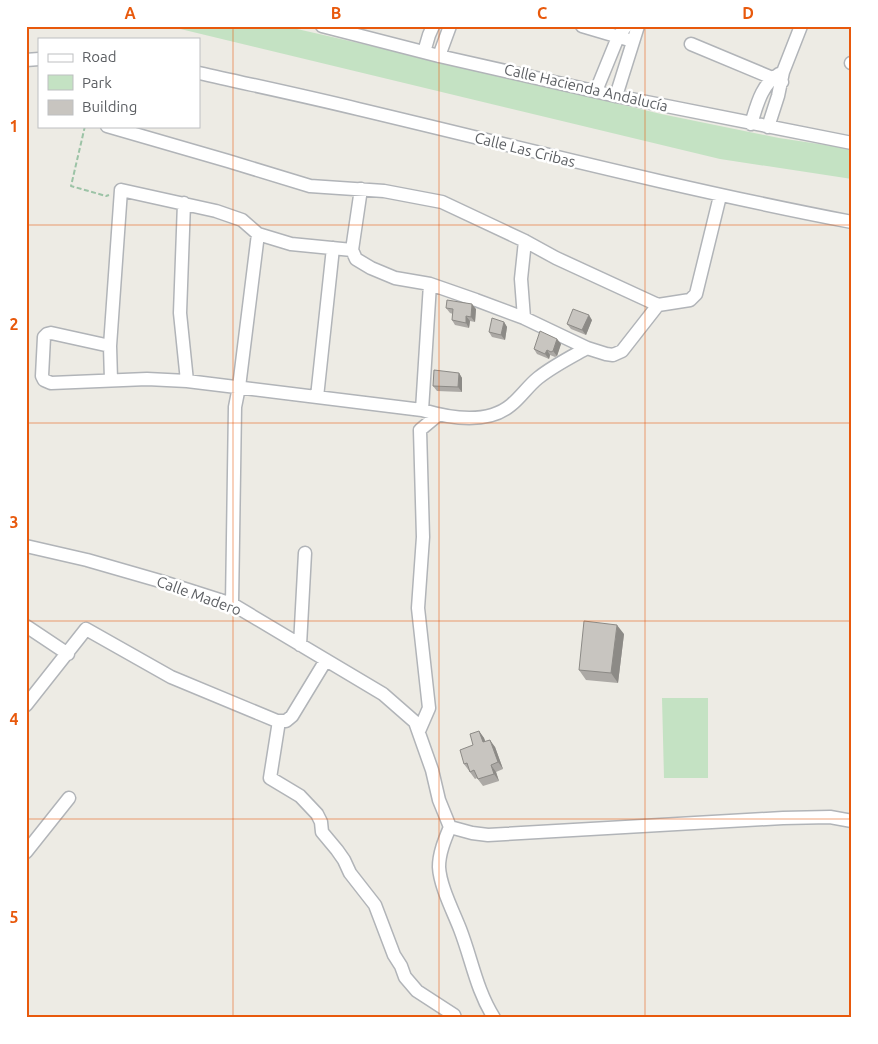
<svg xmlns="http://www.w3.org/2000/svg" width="878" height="1044" font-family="Ubuntu,sans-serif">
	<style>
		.green { fill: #c4e2c3 }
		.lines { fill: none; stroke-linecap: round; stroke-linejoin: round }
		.minor-casing { stroke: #b1b4b8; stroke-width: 15 }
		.path { stroke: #9cc3a6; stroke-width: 2; stroke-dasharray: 5 2.5; stroke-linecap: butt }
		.minor { stroke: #fff; stroke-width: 12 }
		.wall { fill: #aca9a5 }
		.shaded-wall { fill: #8c8a86 }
		.building { fill: #c8c5c0; stroke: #8c8a86 }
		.grid { fill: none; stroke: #e8590c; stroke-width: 1; stroke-opacity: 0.55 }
		.labels { text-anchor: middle; stroke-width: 5; stroke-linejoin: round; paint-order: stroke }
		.street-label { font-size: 15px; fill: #5c5f63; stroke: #fff }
		.neatline { fill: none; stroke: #e8590c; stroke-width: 2 }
		.grid-label { font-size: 16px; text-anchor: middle; font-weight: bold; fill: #e8590c }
	</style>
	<rect width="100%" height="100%" fill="#edebe4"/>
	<path class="green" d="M168,26H284L481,71L661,114L779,138L852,149V179L720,159Z
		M662,698H708V778H664Z"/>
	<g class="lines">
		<g class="minor-casing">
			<path id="minor" d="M322,26L439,56L616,96L852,143
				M582,26L626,39
				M691,44L782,82
				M424,52L429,35L433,26
				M439,56L450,26
				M26,60L39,59
				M851,63H852
				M199,73C252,85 305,96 358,109C522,148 685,190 852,222
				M596,91L618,37L626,26
				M616,96L638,26
				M751,124C757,105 761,85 779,74
				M107,126L228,161L310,186L384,191L442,202L525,241L556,258L658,305
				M768,127L778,96L783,72L801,26
				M184,203L180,313L187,381
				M352,250L361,189
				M524,318L521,279L525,241
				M110,346L51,333L47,334L44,337L42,376L44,380L51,383L147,379L187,381L422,410C449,418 487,425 511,405C521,397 528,386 538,378C553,366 571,357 587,348
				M111,380L110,346L121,190L216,211L242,220L258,234L291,244L352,250L356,259L371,268L395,278L430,284L476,300L524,318L587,348L606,354L613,355L622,351L658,305L690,300L696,294L720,196
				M317,397L333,248
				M422,410L430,284
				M26,546L87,560L160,581L232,604L383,694L415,722L432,770L439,800L450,827
				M232,604L235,407L239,387L258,234
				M26,626L68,654
				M300,645L305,553
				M26,705L86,629L171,677L277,721H286L292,716L326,660
				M279,721L270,778L300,796L317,814L321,822L322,832L337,850L344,860L350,873L375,905L394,955L401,966L405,977L417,991L454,1015L455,1018
				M419,731L429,708L418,608L423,537L420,430L438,415
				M26,852L69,798
				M494,1018C476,989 472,960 460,929C453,911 440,886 439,867C439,853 445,839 450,827L472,833L488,835L783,818L830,817L852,821"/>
		</g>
		<path class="path" d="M85,126L71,186L106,196L109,195"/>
		<use href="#minor" class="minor"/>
	</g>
	<path class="wall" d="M446,308L476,309L475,322L470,321L469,328L455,325L452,320L453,314L450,313Z
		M592,320L586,335L571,329L567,324Z
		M504,322L507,327L505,340L492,337L489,332Z
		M557,339L561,344L557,356L555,357L550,355L549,359L537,354L534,349Z
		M459,373L462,378V392L437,391L433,386Z
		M624,634L618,683L586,680L579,670Z
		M479,731L484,738L485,741L495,747L503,769L496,772L499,781L483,786L477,778L475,779L464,764L473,745Z"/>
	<path class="shaded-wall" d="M472,304L476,309L475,322L471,317Z
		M589,315L592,320L586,335L582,330Z
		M466,316L470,321L469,328L466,323Z
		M504,322L507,327L505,340L501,335Z
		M557,339L561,344L557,356L553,351Z
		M547,350L550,355L549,359L545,354Z
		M459,373L462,378V392L458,387Z
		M617,625L624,634L618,683L611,673Z
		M479,731L484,738L488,749L483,742Z
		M490,740L495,747L503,769L498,762Z
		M491,765L496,772L499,781L494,774Z"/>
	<path class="building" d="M447,300L472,304L471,317L466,316V323L452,320L453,309L446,308Z
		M573,309L589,315L582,330L567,324Z
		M492,318L504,322L501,335L489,332Z
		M540,331L557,339L553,351L551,352L547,350L545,354L534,349Z
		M434,370L459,373L458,387L433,386Z
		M584,621L617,625L611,673L579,670Z
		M479,731L483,742L490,740L498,762L491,765L494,774L478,779L474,770L470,772L467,763L464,764L460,750L473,745L470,734Z"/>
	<path class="grid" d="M233,26V1018M439,26V1018M645,26V1018M26,225H852M26,423H852M26,621H852M26,819H852"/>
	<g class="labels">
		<g class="street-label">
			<text transform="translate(586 88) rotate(13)" y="5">Calle Hacienda Andalucía</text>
			<text transform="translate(525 150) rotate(14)" y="5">Calle Las Cribas</text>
			<text transform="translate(199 596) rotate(20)" y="5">Calle Madero</text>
		</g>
	</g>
	<rect width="878" height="1044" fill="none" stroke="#ffffff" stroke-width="55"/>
	<rect x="38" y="38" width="162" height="90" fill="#ffffff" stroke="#bebfc1"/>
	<rect x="48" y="54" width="25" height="8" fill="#ffffff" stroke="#bebfc1"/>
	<text x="82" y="62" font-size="15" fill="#5c5f63">Road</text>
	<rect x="48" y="75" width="25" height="15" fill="#c4e2c3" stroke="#bebfc1"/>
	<text x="82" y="88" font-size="15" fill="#5c5f63">Park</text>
	<rect x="48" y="100" width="25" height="15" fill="#c8c5c0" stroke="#bebfc1"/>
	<text x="82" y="112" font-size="15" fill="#5c5f63">Building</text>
	<rect x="28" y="28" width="822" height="988" class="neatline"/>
	<g class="grid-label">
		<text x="130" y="19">A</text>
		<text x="336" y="19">B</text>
		<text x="542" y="19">C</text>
		<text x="748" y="19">D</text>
		<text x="14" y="132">1</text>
		<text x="14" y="330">2</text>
		<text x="14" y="528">3</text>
		<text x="14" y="725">4</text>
		<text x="14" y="923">5</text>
	</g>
</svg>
